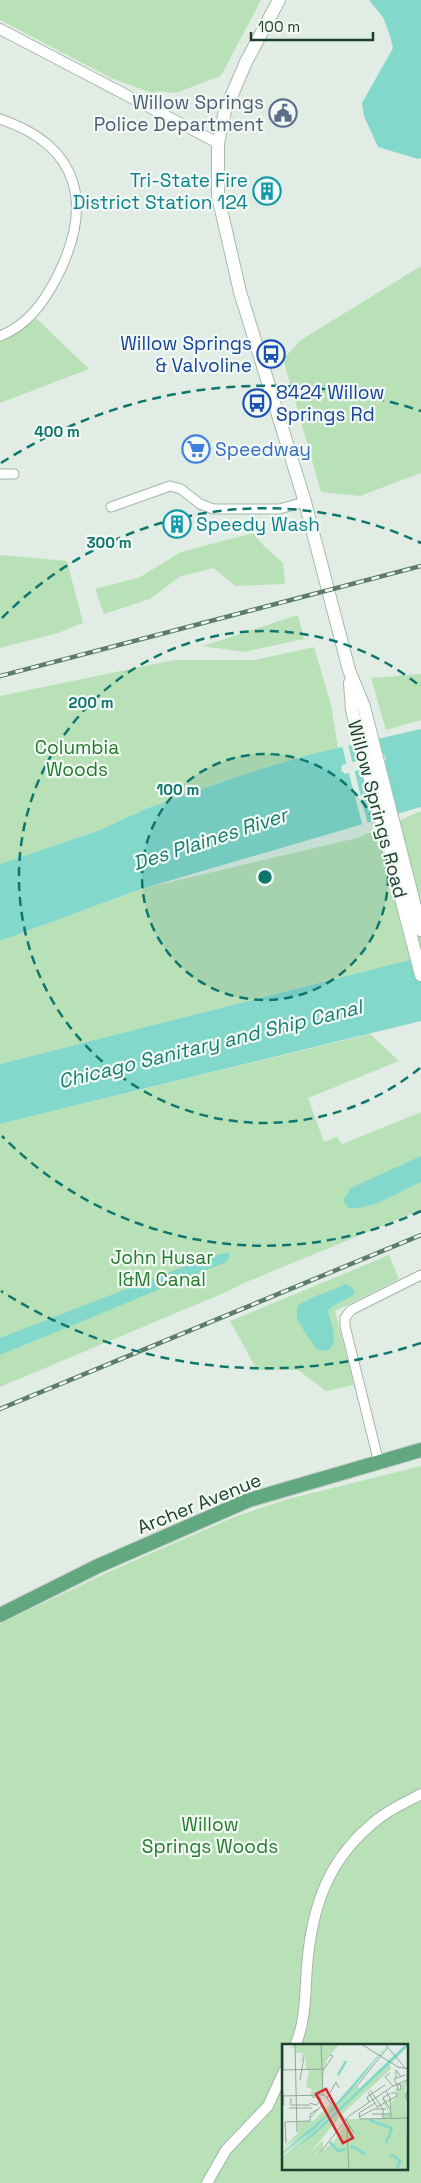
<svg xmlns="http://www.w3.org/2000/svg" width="421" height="2183" font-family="'Space Grotesk',sans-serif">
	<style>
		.green { fill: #b9e1b8; fill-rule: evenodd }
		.water { fill: #83d8cc; fill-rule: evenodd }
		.pier { fill: #e1ede4 }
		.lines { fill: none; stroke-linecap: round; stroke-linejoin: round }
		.minor-casing { stroke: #a3b6aa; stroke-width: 11 }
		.tertiary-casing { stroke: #a3b6aa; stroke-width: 12 }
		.secondary-casing { stroke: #a1bdac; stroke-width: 14 }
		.primary-casing { stroke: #c0cac4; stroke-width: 16 }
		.minor { stroke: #fff; stroke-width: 9 }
		.tertiary { stroke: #fff; stroke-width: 10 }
		.secondary { stroke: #fff; stroke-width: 12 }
		.primary { stroke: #61a881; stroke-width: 14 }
		.rail-casing { stroke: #5a7c69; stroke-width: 4.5 }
		.rail { stroke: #f2f9f4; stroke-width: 2.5; stroke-dasharray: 8; stroke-linecap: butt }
		.ring { fill: none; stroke: #0f766e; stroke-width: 2.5; stroke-dasharray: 9 6 }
		.labels { text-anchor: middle; stroke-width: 4.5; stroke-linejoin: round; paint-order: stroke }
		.service-label { font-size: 19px; fill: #4e5e75; stroke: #f2f9f4; text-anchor: end }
		.culture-label { font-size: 19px; fill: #0d838f; stroke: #f2f9f4; text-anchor: end }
		.transit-label { font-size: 19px; fill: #164399; stroke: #f2f9f4; text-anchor: end }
		.shop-label { font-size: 19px; fill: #366cbe; stroke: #f2f9f4; text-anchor: start }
		.park-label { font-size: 19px; fill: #257b2d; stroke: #f2f9f4 }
		.street-label { font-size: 19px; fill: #1f402e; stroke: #f2f9f4 }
		.water-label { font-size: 20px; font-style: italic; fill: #137d70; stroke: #f2f9f4 }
		.inset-river { fill: none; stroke: #83d8cc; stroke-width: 2.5 }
		.inset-road { fill: none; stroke: #93a89b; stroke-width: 1 }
		.view { fill: #d62828; fill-opacity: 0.15; stroke: #d62828; stroke-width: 2.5 }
		.inset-edge { fill: none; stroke: #1f402e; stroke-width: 2.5 }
		.centre { fill: #0f766e; stroke: #f2f9f4; stroke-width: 2.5 }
		.ring-label { font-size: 15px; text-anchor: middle; font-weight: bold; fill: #0f766e; stroke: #f2f9f4; stroke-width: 4.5; stroke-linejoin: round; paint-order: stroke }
	</style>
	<rect width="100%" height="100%" fill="#e1ede4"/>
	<path class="green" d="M0,0H261L221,76L176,93L159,91L152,93L111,78L0,20Z
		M421,266V473L360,496L321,492L283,359L301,340Z
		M36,318L89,369L0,403V341L13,336Z
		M253,533L262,544L283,563L285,584L235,586L214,568L181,576L150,599L104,614L95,589L140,577L181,552Z
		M0,555L67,561L83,623L58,633L0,648Z
		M298,615L304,639L244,652L203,646Z
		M314,647L331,704L338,748L254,771L145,809L100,830L0,864V696L174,660H255Z
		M421,674V720L386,730L371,678Z
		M421,811V957L0,1064V941L141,889L357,838Z
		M370,1034L399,1061L308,1098L324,1142L337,1137L342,1144L421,1112V1210L244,1283L226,1292L0,1387V1124Z
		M389,1255L399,1279L335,1311L354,1385L326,1391L298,1370H257L230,1321Z
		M421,1466V2183H0V1624L104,1574L234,1517L288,1499ZM284,2046H407V2169H284Z"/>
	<path class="water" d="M369,0H421V158L418,159L378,147L364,116L362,103L393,48L390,36L383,17Z
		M421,729V807L141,889L0,941V864L100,830L145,809L254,771L316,753ZM384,754L386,760L384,763L345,774L341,770L342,765Z
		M421,957V1021L0,1124V1064Z
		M421,1156V1182C399,1191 372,1211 348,1208L343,1200L351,1188Z
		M229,1252V1258L226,1262L0,1355V1338L209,1257Z
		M346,1284L353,1288L355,1293C347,1300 334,1303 328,1311C331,1324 340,1344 327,1351L316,1349L297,1320V1306C309,1297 331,1291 346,1284Z"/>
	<path class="pier" d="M348,744L353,765L347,766L342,745Z
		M354,769L368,825L363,827L348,770Z"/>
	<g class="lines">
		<g class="minor-casing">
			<path id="minor" d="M0,119C80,146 94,204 57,277C44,302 28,325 0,336
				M0,474H14
				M111,507L170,486L181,489L200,504L213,509H279L305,502
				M379,1463L345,1326V1318L351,1310L421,1275"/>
		</g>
		<g class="tertiary-casing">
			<path id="tertiary" d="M0,29L218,143
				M295,2046C306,2021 305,1993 307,1966C312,1906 328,1858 378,1819C390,1809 407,1802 421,1794
				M207,2183L226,2150L268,2106L284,2071"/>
		</g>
		<g class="secondary-casing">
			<path id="secondary" d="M279,0L246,62L225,111L218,143V196L240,292L305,502L349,670L364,707L421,930
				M350,683L352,710L421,975"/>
		</g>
		<g class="primary-casing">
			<path id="primary" d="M0,1615L98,1566L249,1500L421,1450"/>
		</g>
		<use href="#minor" class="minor"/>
		<use href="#tertiary" class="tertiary"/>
		<use href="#secondary" class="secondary"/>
		<use href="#primary" class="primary"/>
		<g class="rail-casing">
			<path id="rail" d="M0,676L421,566
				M0,1409L421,1235"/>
		</g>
		<use href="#rail" class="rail"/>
	</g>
	<circle cx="265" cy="877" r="123" fill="#0f766e" fill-opacity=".12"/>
	<g class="ring">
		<circle cx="265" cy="877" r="123"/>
		<path d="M420 1068A246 246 0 1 1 420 686"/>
		<path d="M421 1211A369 369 0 0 1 2 1136M2 618A369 369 0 0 1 421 543"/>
		<path d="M421 1343A491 491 0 0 1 1 1291M1 463A491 491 0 0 1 421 411"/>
	</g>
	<defs>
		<g id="civic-ring" transform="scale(1.4375)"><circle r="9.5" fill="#f2f9f4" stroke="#5c6f8a" stroke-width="1.5"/><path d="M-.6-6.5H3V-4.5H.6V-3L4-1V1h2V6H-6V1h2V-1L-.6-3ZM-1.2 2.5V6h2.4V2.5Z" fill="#5c6f8a"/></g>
		<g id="building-ring" transform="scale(1.4375)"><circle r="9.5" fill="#f2f9f4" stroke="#0f9aa8" stroke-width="1.5"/><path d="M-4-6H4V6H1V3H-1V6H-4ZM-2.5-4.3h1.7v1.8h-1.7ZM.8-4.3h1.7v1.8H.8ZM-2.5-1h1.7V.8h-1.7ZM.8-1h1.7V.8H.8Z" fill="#0f9aa8"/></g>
		<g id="bus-ring" transform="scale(1.4375)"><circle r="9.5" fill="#f2f9f4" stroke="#1a4fb4" stroke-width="1.5"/><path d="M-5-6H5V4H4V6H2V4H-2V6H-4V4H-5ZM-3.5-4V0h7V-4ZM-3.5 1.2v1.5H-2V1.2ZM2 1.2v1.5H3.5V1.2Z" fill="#1a4fb4"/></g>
		<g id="supermarket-ring" transform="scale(1.4375)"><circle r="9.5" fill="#f2f9f4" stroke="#3f7fe0" stroke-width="1.5"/><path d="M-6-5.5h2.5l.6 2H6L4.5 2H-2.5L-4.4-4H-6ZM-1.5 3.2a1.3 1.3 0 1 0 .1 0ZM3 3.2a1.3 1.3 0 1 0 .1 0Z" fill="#3f7fe0"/></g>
	</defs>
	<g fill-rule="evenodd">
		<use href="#civic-ring" x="283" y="113"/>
		<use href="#building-ring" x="267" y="191"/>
		<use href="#bus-ring" x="271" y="354"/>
		<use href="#bus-ring" x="257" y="403"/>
		<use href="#supermarket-ring" x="196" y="449"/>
		<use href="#building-ring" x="177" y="524"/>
	</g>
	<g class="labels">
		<g class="service-label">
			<text x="264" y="109">Willow Springs<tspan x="264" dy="22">Police Department</tspan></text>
		</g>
		<g class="culture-label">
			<text x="248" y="187">Tri-State Fire<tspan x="248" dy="22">District Station 124</tspan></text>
			<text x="196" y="531" text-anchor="start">Speedy Wash</text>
		</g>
		<g class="transit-label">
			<text x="252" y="350">Willow Springs<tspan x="252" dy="22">&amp; Valvoline</tspan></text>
			<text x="276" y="399" text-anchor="start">8424 Willow<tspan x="276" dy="22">Springs Rd</tspan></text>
		</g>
		<g class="shop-label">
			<text x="215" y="456">Speedway</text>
		</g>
		<g class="park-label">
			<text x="77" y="754">Columbia<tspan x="77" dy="22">Woods</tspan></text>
			<text x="162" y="1264">John Husar<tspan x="162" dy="22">I&amp;M Canal</tspan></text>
			<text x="210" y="1831">Willow<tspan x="210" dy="22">Springs Woods</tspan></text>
		</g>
		<g class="street-label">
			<text transform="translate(378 809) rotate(75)" y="7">Willow Springs Road</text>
			<text transform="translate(199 1503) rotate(-22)" y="7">Archer Avenue</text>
		</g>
		<g class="water-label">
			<text transform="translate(210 839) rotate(-18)" y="7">Des Plaines River</text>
			<text transform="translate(210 1044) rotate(-14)" y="7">Chicago Sanitary and Ship Canal</text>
		</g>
	</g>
	<g transform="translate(282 2044)">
		<rect width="126" height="126" fill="#e1ede4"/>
		<path d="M13,0H57L44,17L39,50L28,51L30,45L24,43L27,25H24L23,11L18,18L21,9H14L13,3L8,4ZM105,18L32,88L0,111V108L32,86L73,42L78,44ZM108,20L109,25L60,70L57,67ZM126,36L123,47L126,126H16L52,98L65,75H101V70H107L100,55L101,51L108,70L109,59L115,52L113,43L117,46L119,40ZM48,60L51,63L30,85L0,105L16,89V77H31ZM55,69L59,71L24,114L41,96V105L23,122L14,126H0V113L29,93Z" fill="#b9e1b8"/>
		<path d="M106,0L69,47L32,86L0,108L42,73ZM124,0L126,2L113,15L61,64L32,91L0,113L32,88Z" fill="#83d8cc"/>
		<path class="inset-river" d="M56,31L64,17M87,76L110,84L104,99M48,98L56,107L64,105M68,104L70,102L83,110M107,112L111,111L118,117L115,124"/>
		<path class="inset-road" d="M1,0V26M13,0L15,88M39,0L41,50L64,76M79,0L116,23L127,25M103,0L124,25M0,26L42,25L51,12L48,11M108,29L103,33L111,42M114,34V26L119,33M18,36L22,13M118,40L119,45L116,46L115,41ZM0,41L2,61M115,41L112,35L123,31M74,43L106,3M127,43L123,52L127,60M88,46L101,65V75M104,47L108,54L109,74M86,48L96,64M108,49L101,54L108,65M0,52L41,51M9,54V61H28M45,54L54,38L57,44M87,58L85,53L103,41M28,59L34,61L39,57L38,53H30M95,63L115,52L114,49H109M7,64H30M77,69L78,75L127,74M77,69L93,59M90,70H109M77,73L92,65H104M28,74L40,61M64,76L72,89M4,99L3,78L28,77V70L36,65M37,110L67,72L111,42L127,35M67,126L65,88L68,82M98,126L127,125"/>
		<path class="view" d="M44,45L71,94L61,99L34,50Z"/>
		<rect width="126" height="126" class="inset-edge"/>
	</g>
	<circle cx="265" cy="877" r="8" class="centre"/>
	<g class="ring-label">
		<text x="57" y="437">400 m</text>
		<text x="109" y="548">300 m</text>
		<text x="91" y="708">200 m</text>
		<text x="178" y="795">100 m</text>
	</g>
	<path d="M251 32v8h122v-8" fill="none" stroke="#1f402e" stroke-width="2.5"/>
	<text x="258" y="32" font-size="15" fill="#1f402e" stroke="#f2f9f4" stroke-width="4" paint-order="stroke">100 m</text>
</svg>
